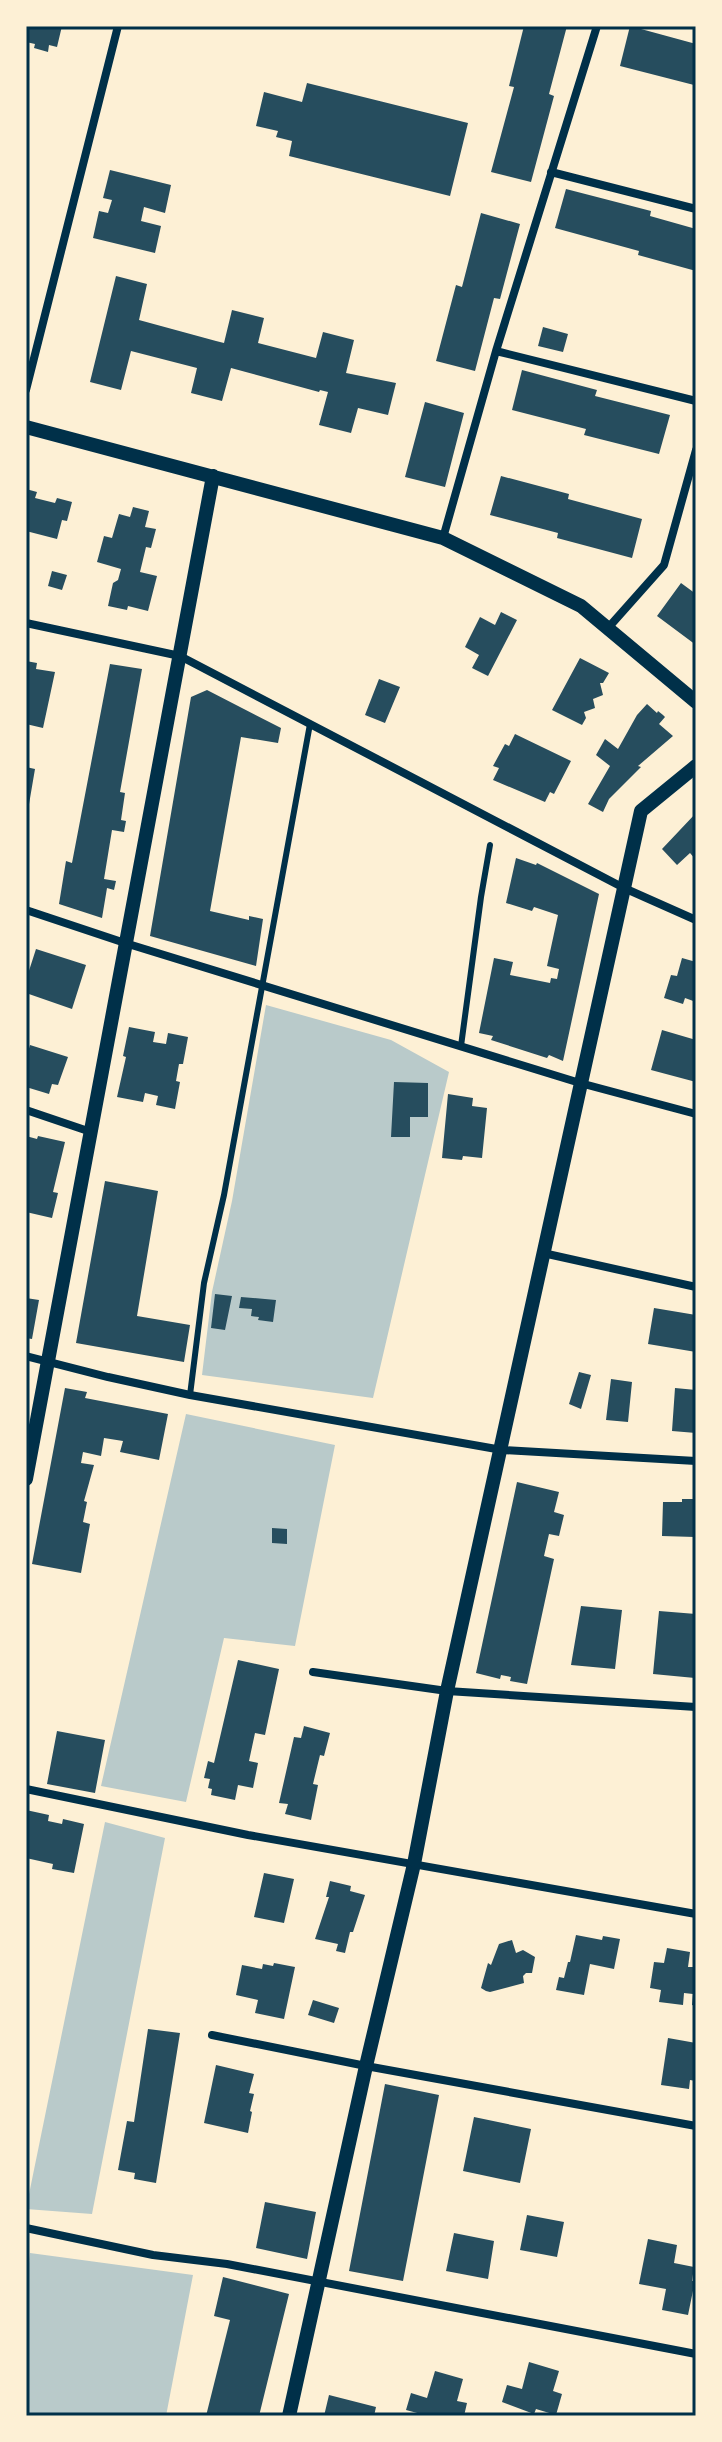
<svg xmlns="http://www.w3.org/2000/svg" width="722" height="2442" font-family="'Exo 2',sans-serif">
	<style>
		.green { fill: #b9caca }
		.building { fill: #264d5e }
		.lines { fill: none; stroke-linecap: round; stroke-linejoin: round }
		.service { stroke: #003049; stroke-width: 6 }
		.minor { stroke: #003049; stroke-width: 8 }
		.tertiary { stroke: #003049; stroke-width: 14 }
		.neatline { fill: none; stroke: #003049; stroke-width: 3 }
	</style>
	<rect width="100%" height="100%" fill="#fdf0d5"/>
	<path class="green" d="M266,1005L391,1040L449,1072L373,1398L202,1375L212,1292L232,1201Z
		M186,1414L335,1445L295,1646L224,1638L186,1802L101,1786Z
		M105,1822L165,1838L92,2214L26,2209Z
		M30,2253L193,2275L166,2416H26V2293Z"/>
	<path class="building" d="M26,26H62L57,47L49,45L48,52L34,48L35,44L26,42Z
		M524,26H567L549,94L554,96L531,182L491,172L514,87L509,86Z
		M630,26L696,44L694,85L620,66Z
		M307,83L468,123L450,196L289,156L292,141L276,137L278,131L256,126L264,92L302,102Z
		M110,170L171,185L165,213L144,207L141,221L161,226L155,253L93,238L99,211L108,213L112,200L103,198Z
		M566,189L651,211L650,216L696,229V271L638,255L639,251L555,228Z
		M481,213L520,224L500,299L494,298L475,371L436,361L456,285L462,287Z
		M116,276L147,284L139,320L216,341L224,343L232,310L264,318L258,343L316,358L323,332L354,340L346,373L396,383L388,415L358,408L351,433L319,425L328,392L320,390L319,392L231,368L222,401L191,393L197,368L131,351L121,390L90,382Z
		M543,327L568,334L563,352L538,346Z
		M522,370L597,390L595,396L670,415L659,454L584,435L586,429L512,410Z
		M425,402L464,413L445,487L405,477Z
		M501,476L569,494L568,499L642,519L632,558L557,538L558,533L490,515Z
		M26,489L37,492L35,498L55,503L57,498L72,502L67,521L62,520L57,539L26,531Z
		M133,507L149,511L145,527L156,529L151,548L146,547L140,572L157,576L148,611L128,606L127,610L108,606L113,583L118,580L121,569L97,562L104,536L112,538L119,514L130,517Z
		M52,571L67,575L62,590L48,586Z
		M681,583L696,594V645L657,616Z
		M501,612L517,620L488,676L472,668L479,655L465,647L480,617L495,625Z
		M580,658L609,673L603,683H600L603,695L593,699L595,708L584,712L586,718L582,725L552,710Z
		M26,661L37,663L36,669L55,672L43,728L26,724Z
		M110,664L142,669L120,792L125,793L121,820L126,821L124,832L112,830L104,879L116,881L114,890L107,888L102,918L59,904L66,861L72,863Z
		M379,679L400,687L385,723L365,715Z
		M207,690L281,728L278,743L241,737L210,911L249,920V916L263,919L256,966L150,936L191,697Z
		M647,704L657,713L658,711L663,715L665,717L659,724L673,736L638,766L641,767L609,799L603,812L588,804L610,766L596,755L605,739L618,749L637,715Z
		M515,734L571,761L554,794L550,792L545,802L493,780L499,768L493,766L505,744L509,746Z
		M26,767L35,769L28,810H26Z
		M696,813V860L690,853L677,865L662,849Z
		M516,858L536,865L537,863L599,894L563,1061L549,1055L547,1058L491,1040L493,1036L479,1033L494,958L513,962L510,975L550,983L551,978L557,979L559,969L547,966L558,915L534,907L532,911L506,903Z
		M36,949L86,965L72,1009L26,993V980Z
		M682,958L696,962V1002L685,998L683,1004L664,998L671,975L677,976Z
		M129,1027L155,1032L153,1042L166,1044L168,1033L188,1037L183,1064H179L176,1081L180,1082L175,1109L156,1105L158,1096L145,1093L143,1102L117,1097L126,1057L123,1056Z
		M662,1030L696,1040V1082L651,1070Z
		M30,1045L68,1057L58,1085L52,1084L49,1094L26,1087V1059Z
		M394,1082L428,1083V1117H410V1137H391Z
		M448,1094L473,1098L472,1106L487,1108L482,1158L463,1156L462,1160L442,1158Z
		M26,1136L37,1139L38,1136L65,1142L53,1192L58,1193L52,1218L26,1212Z
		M105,1181L158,1191L137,1316L190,1325L184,1362L76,1343Z
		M215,1294L232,1296L225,1330L211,1328Z
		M241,1297L276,1300L273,1322L258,1320L259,1317L251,1316L252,1309L239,1308Z
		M26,1298L39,1300L32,1339L26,1338Z
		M654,1308L696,1315V1352L648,1344Z
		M579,1372L591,1375L581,1409L569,1404Z
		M611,1379L632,1382L628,1422L606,1420Z
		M65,1388L87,1392L85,1398L168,1414L159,1460L120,1452L123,1441L104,1438L101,1456L83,1452L81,1463L94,1465L84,1501L87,1502L83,1522L90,1524L81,1573L32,1564Z
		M675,1388L696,1390V1433L672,1431Z
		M517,1482L559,1492L554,1512L564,1515L559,1536L549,1534L544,1556L554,1559L527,1684L510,1681L511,1677L501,1675L500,1679L476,1673Z
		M682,1499H696L695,1537L662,1536L663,1502H682Z
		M272,1528L287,1529V1544L272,1543Z
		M581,1606L622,1610L615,1669L571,1665Z
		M659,1611L696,1614L695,1678L653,1674Z
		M238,1660L279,1669L265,1735L255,1733L249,1761L258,1763L253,1788L238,1785L235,1800L211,1795L212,1789L208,1788L210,1779L204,1778L208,1761L214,1763Z
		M304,1726L330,1733L324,1756L320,1755L313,1784L318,1785L311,1820L285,1814L288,1804L279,1803L294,1737L301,1738Z
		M57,1731L105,1740L95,1793L47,1784Z
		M26,1810L49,1815L48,1821L62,1824L63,1819L84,1824L74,1873L52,1869L53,1864L26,1858Z
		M264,1873L294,1879L284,1923L254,1917Z
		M330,1881L351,1886L350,1891L365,1895L353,1932H350L345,1953L336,1951L338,1944L315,1939L329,1897H326Z
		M576,1935L602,1940L603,1936L620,1939L614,1969L590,1964L584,1995L556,1990L559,1977L564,1978L568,1962H570Z
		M512,1940L516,1953L523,1950L535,1957L532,1973H526L523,1976L524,1983L490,1992L486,1991L481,1988L488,1963L491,1965L499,1944Z
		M667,1948L690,1952L688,1967H696V2006L692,2005L693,1994L684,1993L683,2005L659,2002L661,1990L650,1988L654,1962L664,1963Z
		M274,1963L295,1967L284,2019L255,2013L258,2000L236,1995L242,1965L262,1969L263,1964L273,1966Z
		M313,2000L339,2008L334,2023L308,2015Z
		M148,2029L180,2033L156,2183L134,2179L135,2173L118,2170L127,2121L134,2122Z
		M668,2038L696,2043V2081L690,2080L689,2089L661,2085Z
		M216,2065L254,2074L249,2093L254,2094L250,2111L252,2112L248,2133L204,2123Z
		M385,2084L439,2095L403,2281L349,2271Z
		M474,2117L531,2129L520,2183L463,2171Z
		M265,2202L316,2212L307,2259L256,2248Z
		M527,2215L564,2222L557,2257L520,2250Z
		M454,2233L494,2241L488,2279L446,2271Z
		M648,2239L677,2245L674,2263L694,2267L692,2281H695L688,2315L662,2310L666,2289L639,2284Z
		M223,2277L289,2294L259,2416H206L230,2320L214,2316Z
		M529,2362L559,2371L553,2391L562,2394L556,2415L536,2409L534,2414L502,2402L507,2385L522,2389Z
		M435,2371L463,2379L457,2401L467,2403L464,2416H420L421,2414L406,2410L411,2393L427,2398Z
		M329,2395L376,2407L374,2416H324Z"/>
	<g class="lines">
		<path class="service" d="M461,1046L481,897L490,845
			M190,1395L204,1283L224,1195L310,724"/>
		<path class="minor" d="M551,172L696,209
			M496,351L696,401
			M26,390L118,26
			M443,538L496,351L597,26
			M26,623L180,656L624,888L696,920
			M608,628L664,565L696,450
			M26,910L125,943L580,1083L696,1114
			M26,1110L91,1132
			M543,1253L696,1287
			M26,1356L108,1377L190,1395L502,1450L696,1461
			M313,1672L447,1691L696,1707
			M26,1789L248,1835L696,1914
			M212,2035L366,2066L696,2126
			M26,2228L153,2255L227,2264L696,2354"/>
		<path class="tertiary" d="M26,427L443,538L581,606L696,702
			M26,1479L213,476
			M289,2416L366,2066L414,1864L447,1691L641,811L696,766"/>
	</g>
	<rect width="722" height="2442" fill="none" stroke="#fdf0d5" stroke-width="56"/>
	<rect x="28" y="28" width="666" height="2386" class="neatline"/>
</svg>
